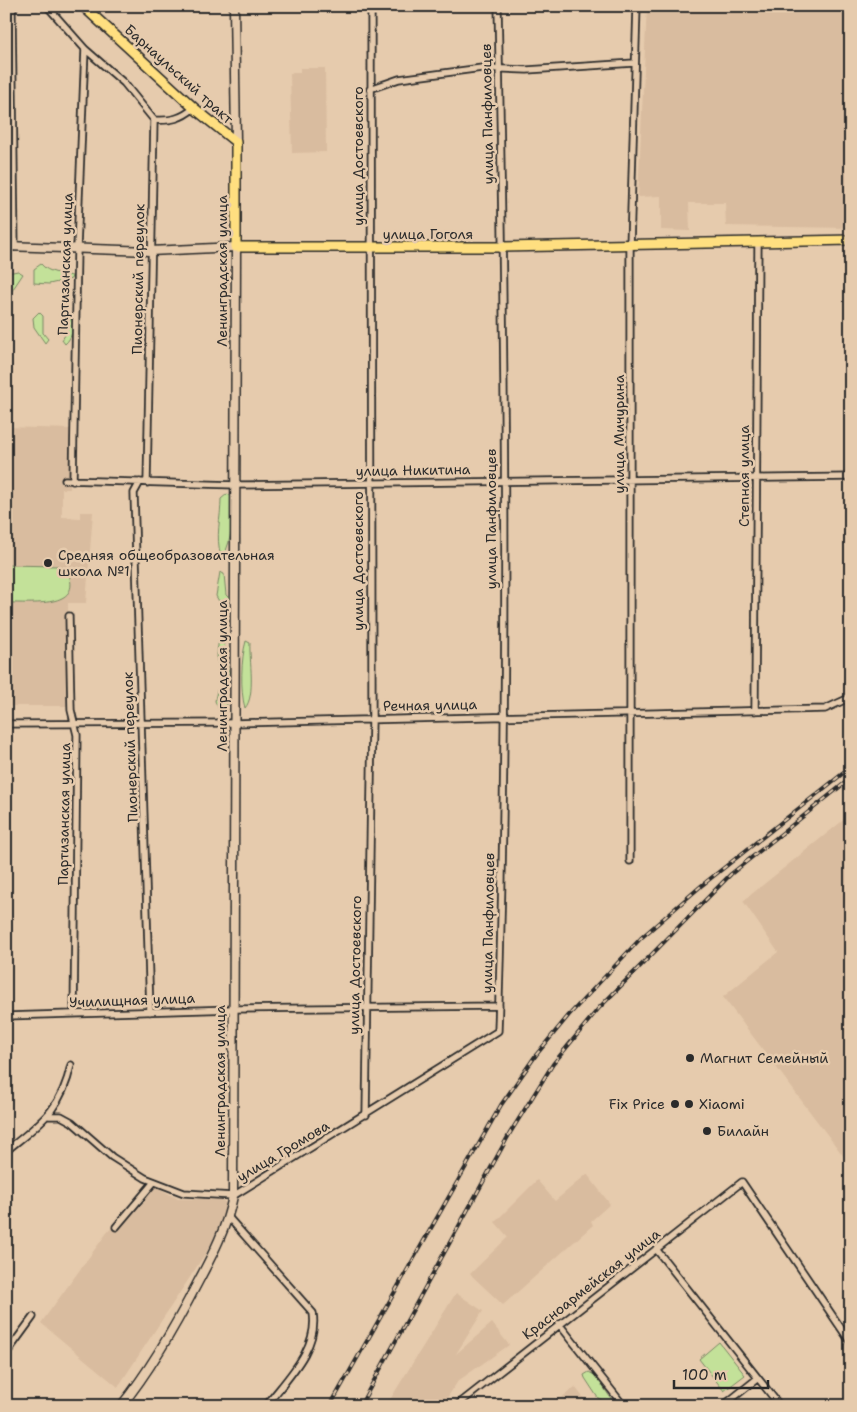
<svg xmlns="http://www.w3.org/2000/svg" width="857" height="1412" font-family="'Shantell Sans',sans-serif">
	<style>
		.built { fill: #d9bc9f }
		.green { fill: #c3e199; stroke: #778662 }
		.lines { fill: none; stroke-linecap: round; stroke-linejoin: round }
		.minor-casing { stroke: #2b2b2b; stroke-width: 9 }
		.tertiary-casing { stroke: #2b2b2b; stroke-width: 11 }
		.primary-casing { stroke: #2b2b2b; stroke-width: 12 }
		.minor { stroke: #e6cbad; stroke-width: 5.5 }
		.tertiary { stroke: #e6cbad; stroke-width: 8 }
		.primary { stroke: #ffdf80; stroke-width: 9 }
		.rail-casing { stroke: #2b2b2b; stroke-width: 4 }
		.rail { stroke: #e6cbad; stroke-width: 2; stroke-dasharray: 5.5; stroke-linecap: butt }
		.poi-dot { fill: #2b2b2b; stroke: #e6cbad; stroke-width: 2 }
		.labels { text-anchor: middle; stroke-width: 5; stroke-linejoin: round; paint-order: stroke }
		.street-label { font-size: 14px; fill: #2b2b2b; stroke: #e6cbad }
		.poi-label { font-size: 14px; fill: #2b2b2b; stroke: #e6cbad; text-anchor: start }
	</style>
	<rect width="100%" height="100%" fill="#e6cbad"/>
	<filter id="ink" filterUnits="userSpaceOnUse"><feTurbulence type="fractalNoise" baseFrequency=".02" numOctaves="2"/><feDisplacementMap in="SourceGraphic" scale="10" xChannelSelector="R" yChannelSelector="G"/><feConvolveMatrix kernelMatrix="1 2 1 2 8 2 1 2 1" color-interpolation-filters="sRGB"/></filter>
	<g filter="url(#ink)">
		<path class="built" d="M647,6H851V228L726,226L725,203H689L690,231L661,230V196L638,197Z
			M300,68H325L326,152L292,153L290,73H300Z
			M6,427L71,429L70,489H62V517L80,518V512H93L86,603H68L67,706H6Z
			M851,814V1166L723,997L778,952L743,901Z
			M587,1174L610,1204L591,1221L593,1225L503,1305L470,1274L508,1237L495,1222L537,1180L555,1201Z
			M153,1185L178,1199H221L227,1204L213,1242L118,1387L41,1323L106,1234L144,1190L148,1194Z
			M456,1293L483,1311L456,1354L492,1323L509,1345L458,1381L442,1406H386Z
			M575,1387L590,1406H551Z"/>
		<path class="green" d="M41,264C48,273 61,273 72,276L71,279L49,284L34,283V269Z
			M18,271L23,274L11,292L6,306L7,273Z
			M39,312L43,316V333L48,339L45,343L34,327L33,318Z
			M72,318C74,328 72,338 65,344L62,340L65,335L64,323Z
			M227,494L232,496C232,517 233,539 223,557L221,556C215,536 221,519 221,499Z
			M6,565L59,566L69,575C82,610 25,602 6,603Z
			M220,572L224,574L226,595L229,598L225,603H220L216,596Z
			M219,641H222C229,652 225,661 229,673L225,677L220,676C217,666 216,651 219,641Z
			M246,641L250,643C249,659 256,696 245,708C240,691 241,658 246,641Z
			M222,686L226,690L227,704L224,709H219L215,701L217,690Z
			M719,1342L745,1375L724,1391L699,1359Z
			M589,1372L596,1376L614,1403L611,1405L598,1398L585,1378L584,1375Z"/>
		<g class="lines">
			<g class="minor-casing">
				<path id="minor" d="M15,6L12,11L15,247
					M47,6L85,49L124,83L154,120
					M370,89L399,79L482,68L527,70L634,63
					M65,480L236,485L851,477
					M73,481L77,248L85,49
					M140,482L134,493L150,1012
					M147,483L154,120C171,121 181,119 194,108
					M69,616L71,710L77,735L74,1014
					M755,711L758,241
					M6,724L235,723L825,709L851,697
					M630,861V246L637,6
					M6,1016L234,1009L499,1006
					M366,1115L372,719L371,6
					M49,1116H61L72,1122L112,1157L145,1178L184,1193L233,1196L498,1031C509,690 505,347 498,6
					M6,1151C40,1123 61,1111 71,1065
					M229,1218L313,1313C319,1349 286,1379 266,1406
					M116,1227L154,1182
					M656,1249L780,1406
					M559,1324L624,1406
					M6,1354L33,1317
					M456,1406L742,1182L851,1343
					M723,1406L758,1378"/>
			</g>
			<g class="tertiary-casing">
				<path id="tertiary" d="M234,6L236,142
					M6,246L150,251L236,247L233,1196C227,1227 213,1254 198,1282C176,1325 152,1368 121,1406"/>
			</g>
			<g class="primary-casing">
				<path id="primary" d="M83,6L194,108L236,142V247H503L851,240"/>
			</g>
			<use href="#minor" class="minor"/>
			<use href="#tertiary" class="tertiary"/>
			<use href="#primary" class="primary"/>
			<g class="rail-casing">
				<path id="rail" d="M330,1406L501,1105L536,1055L569,1015L641,938L701,886L851,767
					M360,1406L510,1133L553,1064L599,1008L731,874L851,778"/>
			</g>
			<use href="#rail" class="rail"/>
		</g>
	</g>
	<g class="poi-dot">
		<circle cx="48" cy="563" r="5"/>
		<circle cx="690" cy="1058" r="5"/>
		<circle cx="675" cy="1104" r="5"/>
		<circle cx="689" cy="1104" r="5"/>
		<circle cx="707" cy="1131" r="5"/>
	</g>
	<g class="labels">
		<g class="street-label">
			<text transform="translate(179 74) rotate(42)" y="5">Барнаульский тракт</text>
			<text transform="translate(487 114) rotate(-91)" y="5">улица Панфиловцев</text>
			<text transform="translate(358 156) rotate(-90)" y="5">улица Достоевского</text>
			<text x="428" y="239">улица Гоголя</text>
			<text transform="translate(65 264) rotate(-88)" y="5">Партизанская улица</text>
			<text transform="translate(222 271) rotate(-90)" y="5">Ленинградская улица</text>
			<text transform="translate(138 279) rotate(-89)" y="5">Пионерский переулок</text>
			<text transform="translate(619 434) rotate(-90)" y="5">улица Мичурина</text>
			<text transform="translate(413 470) rotate(-1)" y="5">улица Никитина</text>
			<text transform="translate(744 476) rotate(-90)" y="5">Степная улица</text>
			<text transform="translate(491 519) rotate(-90)" y="5">улица Панфиловцев</text>
			<text transform="translate(358 561) rotate(-90)" y="5">улица Достоевского</text>
			<text transform="translate(222 676) rotate(-90)" y="5">Ленинградская улица</text>
			<text transform="translate(430 705) rotate(-1)" y="5">Речная улица</text>
			<text transform="translate(130 747) rotate(-92)" y="5">Пионерский переулок</text>
			<text transform="translate(64 814) rotate(-89)" y="5">Партизанская улица</text>
			<text transform="translate(488 923) rotate(-89)" y="5">улица Панфиловцев</text>
			<text transform="translate(355 965) rotate(-89)" y="5">улица Достоевского</text>
			<text transform="translate(132 1000) rotate(-2)" y="5">Училищная улица</text>
			<text transform="translate(220 1081) rotate(-90)" y="5">Ленинградская улица</text>
			<text transform="translate(283 1151) rotate(-31)" y="5">улица Громова</text>
			<text transform="translate(591 1284) rotate(-38)" y="5">Красноармейская улица</text>
		</g>
		<g class="poi-label">
			<text x="58" y="560">Средняя общеобразовательная<tspan x="58" dy="16">школа №1</tspan></text>
			<text x="700" y="1063">Магнит Семейный</text>
			<text x="665" y="1109" text-anchor="end">Fix Price</text>
			<text x="699" y="1109">Xiaomi</text>
			<text x="717" y="1136">Билайн</text>
		</g>
	</g>
	<rect width="857" height="1412" fill="none" stroke="#e6cbad" stroke-width="25"/>
	<rect x="12" y="12" width="832" height="1387" fill="none" stroke="#2b2b2b" stroke-width="2" filter="url(#ink)"/>
	<path d="M674 1380v8h94v-8" fill="none" stroke="#2b2b2b" stroke-width="2.5"/>
	<text x="682" y="1380" font-size="15" fill="#2b2b2b" stroke="#e6cbad" stroke-width="4" paint-order="stroke">100 m</text>
</svg>
